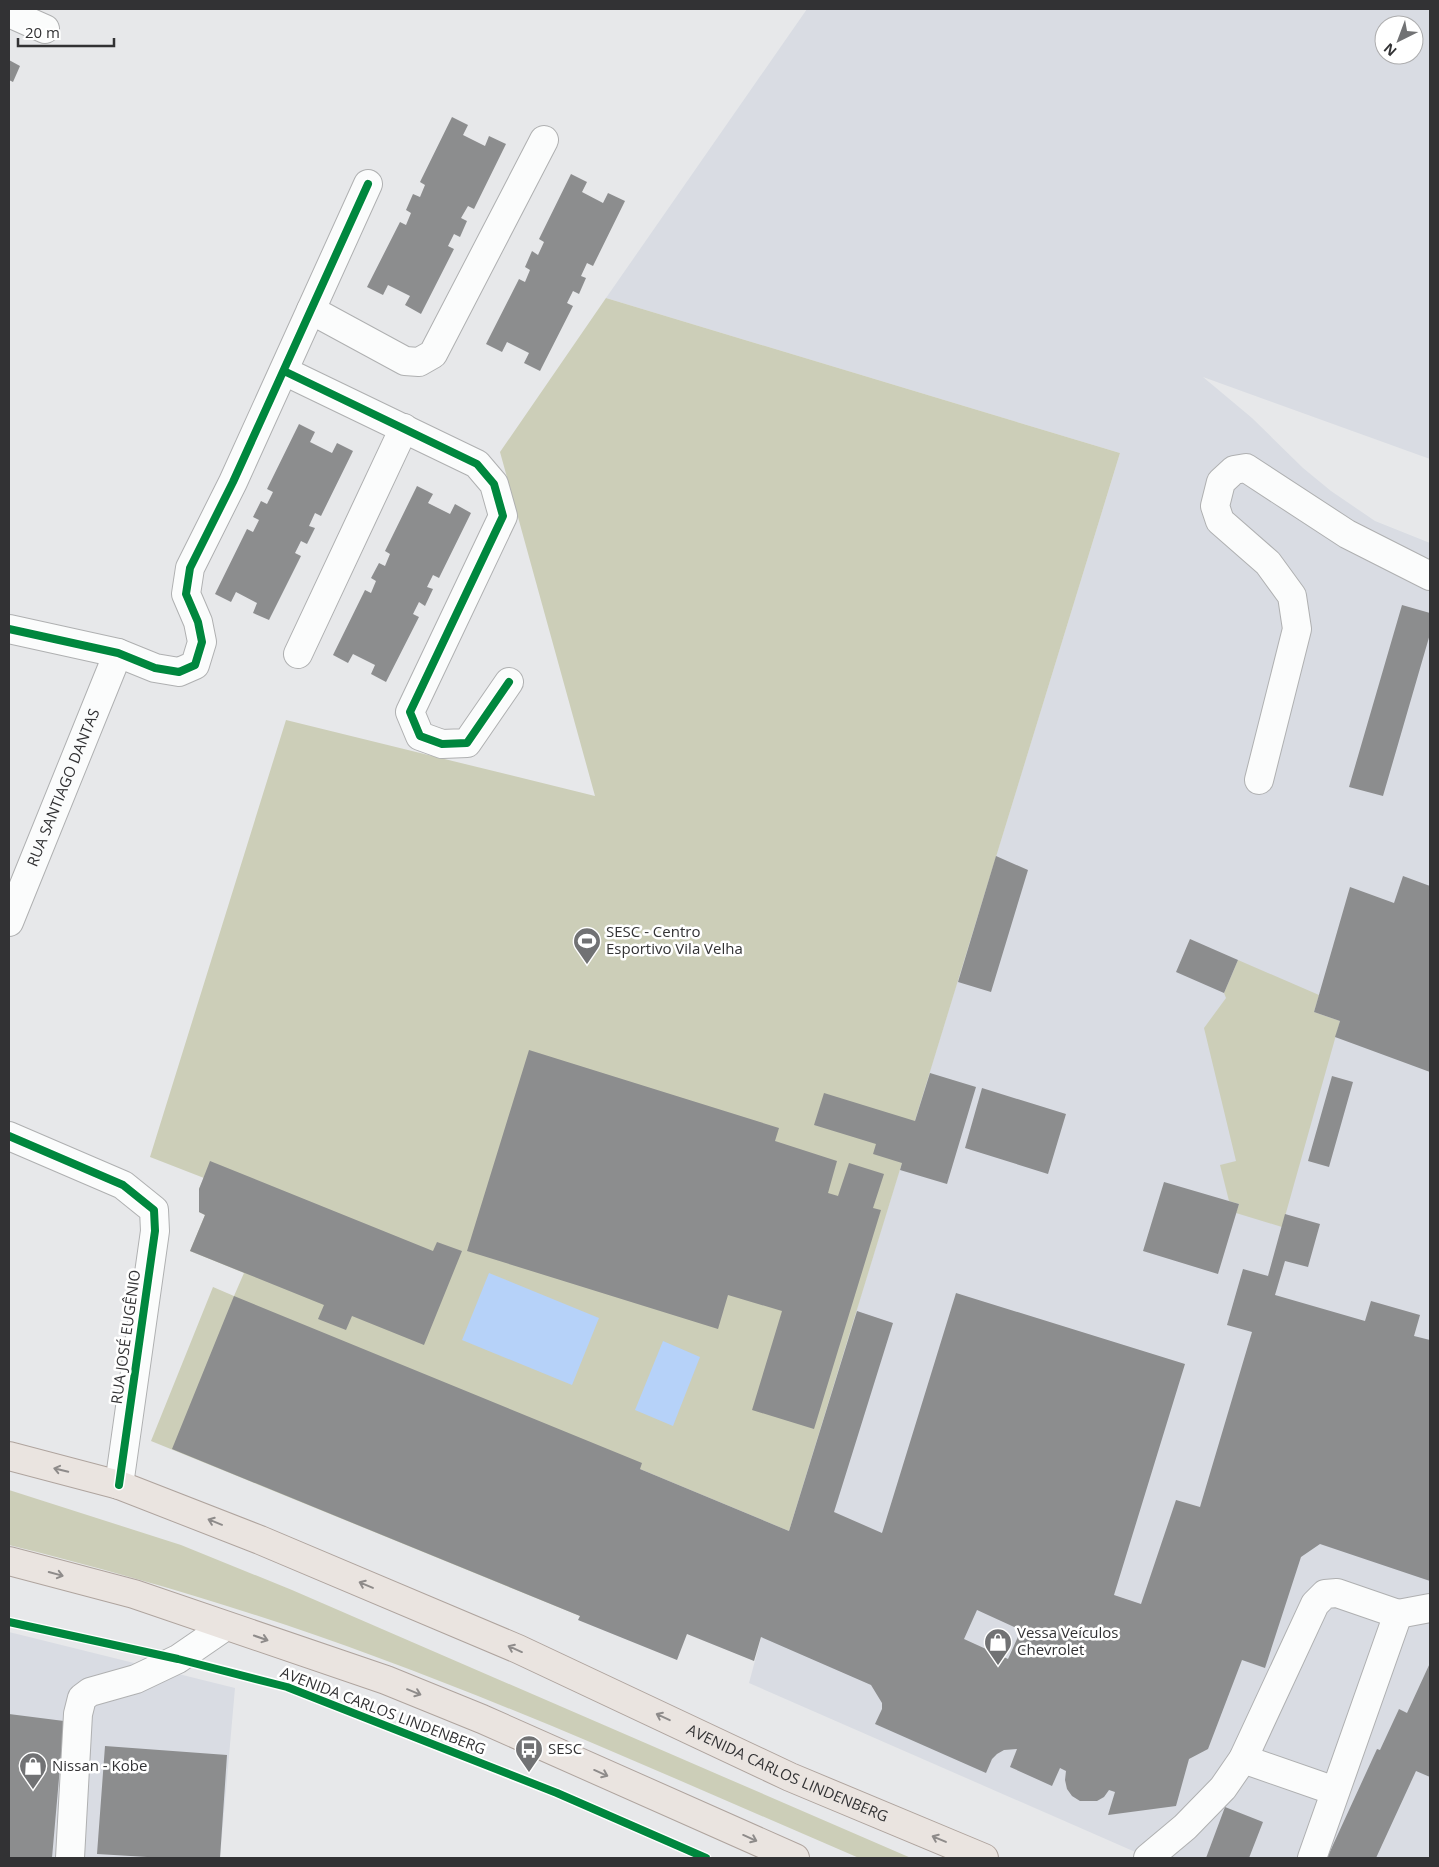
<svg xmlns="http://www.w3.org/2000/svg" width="1439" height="1867" font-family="'Open Sans',sans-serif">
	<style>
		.built { fill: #d9dce3; fill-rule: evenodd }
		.green { fill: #ccceb8 }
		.water { fill: #b6d2f9 }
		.building { fill: #8c8d8e; fill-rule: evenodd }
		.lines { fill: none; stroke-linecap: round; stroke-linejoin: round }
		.minor-casing { stroke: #afb0b1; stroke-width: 30 }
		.major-casing { stroke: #afa49e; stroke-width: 30 }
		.minor { stroke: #fbfcfc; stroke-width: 28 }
		.major { stroke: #eae4e0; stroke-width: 28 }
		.cycleway-casing { stroke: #fff; stroke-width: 11 }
		.cycleway { stroke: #00873e; stroke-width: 8 }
		.oneway { stroke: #8e8b8a }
		.labels { text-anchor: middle; stroke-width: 5; stroke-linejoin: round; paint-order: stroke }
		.street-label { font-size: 15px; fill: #323234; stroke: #fff }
		.poi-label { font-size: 15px; fill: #323234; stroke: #fff; text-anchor: start }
	</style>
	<rect width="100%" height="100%" fill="#e7e8ea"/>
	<path class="built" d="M807,9H1430V459L1203,377L1252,418L1303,468L1331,491L1375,521L1430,543V1858H1149L749,1683L799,1497L1120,453L606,298ZM1384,25H1414V55H1384Z
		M9,1632L235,1688L220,1858H9Z"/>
	<path class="green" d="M606,298L1120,453L789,1531L640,1469L580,1616L151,1441L213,1287L234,1296L244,1273L190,1251L205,1215L199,1212V1189L204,1178L150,1157L286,720L595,796L500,452Z
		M1238,960L1319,995L1314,1012L1340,1021L1282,1227L1236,1213L1239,1204L1229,1201L1220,1165L1236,1161L1204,1028L1226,998L1224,993Z
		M9,1490L181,1545L292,1590L911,1858H859C700,1790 542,1718 379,1658C258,1613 134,1576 9,1545Z"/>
	<path class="water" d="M489,1273L599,1318L572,1385L462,1340Z
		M663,1341L700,1357L673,1426L635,1410Z"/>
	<path class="building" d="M9,60L20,66L13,82L9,80Z
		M452,117L468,125L463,135L485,146L489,136L506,144L474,209L468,206L461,218L467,221L460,237L454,234L448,246L454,249L421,314L405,305L410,296L388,285L383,295L367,287L400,222L406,225L411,213L406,210L413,194L420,197L425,185L420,182Z
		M571,174L587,182L582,192L603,203L608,193L625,201L593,266L587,263L581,276L586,278L579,294L573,291L567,303L573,306L540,371L524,363L529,353L507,342L502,352L486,344L519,279L525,282L530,270L525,267L532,251L538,255L544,242L539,239Z
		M299,424L315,432L310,442L332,453L337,443L353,451L321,516L315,513L309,526L315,528L307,544L301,541L295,553L301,556L269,620L253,613L257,603L236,592L231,602L215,594L247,529L253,532L259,520L253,517L261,501L267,504L273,492L267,489Z
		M417,486L433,494L428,503L450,514L455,504L471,513L439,578L433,575L427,587L433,589L425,606L419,602L413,614L419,617L386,682L371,674L375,665L353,654L348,663L333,655L365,590L371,593L376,581L371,578L379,563L385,566L390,554L385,551Z
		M1402,605L1430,613V634L1383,796L1349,787Z
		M996,856L1028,870L991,992L958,982Z
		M1403,876L1430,886V1072L1335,1037L1340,1021L1314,1012L1350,887L1394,903Z
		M1190,939L1238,960L1224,993L1176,972Z
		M529,1050L779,1128L775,1141L837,1161L828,1193L838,1196L849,1163L884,1174L873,1208L881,1210L814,1429L752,1410L782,1311L728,1295L718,1329L467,1251Z
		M930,1073L976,1087L947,1184L900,1170L902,1163L873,1154L876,1144L814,1125L824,1093L915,1121Z
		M1332,1076L1353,1082L1329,1167L1308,1161Z
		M982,1088L1066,1114L1048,1174L965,1148Z
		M210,1161L433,1251L437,1242L462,1251L424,1345L352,1316L346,1330L318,1319L324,1305L190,1251L205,1215L199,1212V1189Z
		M1164,1182L1239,1204L1218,1274L1143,1251Z
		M1285,1214L1320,1224L1308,1267L1285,1261L1275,1295L1365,1321L1371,1301L1420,1315L1414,1336L1430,1340V1581L1320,1544L1301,1557L1265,1668L1242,1660L1208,1749L1189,1759L1176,1806L1108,1815L1115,1792L1109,1790L1104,1797L1097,1801H1080L1072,1796L1067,1789L1065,1780L1066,1771L1060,1768L1052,1786L1010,1767L1017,1749L1004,1750L997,1754L992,1759L986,1773L875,1724L882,1709V1703L871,1685L761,1637L754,1661L687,1634L677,1660L578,1620L580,1616L172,1449L234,1296L642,1463L640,1469L789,1531L857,1311L893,1323L834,1512L882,1533L956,1293L1185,1364L1114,1595L1141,1604L1176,1500L1200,1507L1252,1332L1227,1325L1243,1269L1268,1276ZM977,1610L1021,1630L1008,1659L964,1639Z
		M1430,1663V1777L1416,1771L1376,1858H1327L1377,1749L1380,1750L1399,1709L1407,1713Z
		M9,1714L64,1721L52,1858H9Z
		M105,1746L227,1755L220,1858H164L97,1854Z
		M1225,1807L1263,1822L1249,1858H1206Z"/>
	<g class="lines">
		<g class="minor-casing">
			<g id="minor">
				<path d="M9,13L45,29"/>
				<path d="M311,310L405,361L419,362L433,354L544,140"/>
				<path d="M284,371L477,464L494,484L503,516L410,712L420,736L442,744L467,743L509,682"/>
				<path d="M9,629L118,653L155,668L179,672L195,665L202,642L198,622L186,594L190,568L233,482L368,184"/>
				<path d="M298,654L404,428"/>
				<path d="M1259,780L1297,629L1292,596L1268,563L1220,521L1215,506L1221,482L1234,470L1246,468L1347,534L1430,576"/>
				<path id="s1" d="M9,922L118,653"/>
				<path d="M9,1136L123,1185L154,1210L155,1231L119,1485"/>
				<path d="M1398,1614L1430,1608"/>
				<path d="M1243,1759L1335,1791"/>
				<path d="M70,1858L78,1714L82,1698L90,1692L136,1679L178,1659L226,1626"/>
				<path d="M1148,1858L1185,1827L1223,1788L1243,1759L1315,1604L1325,1594L1337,1593L1398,1614L1312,1858"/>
			</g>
		</g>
		<g class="major-casing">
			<g id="major">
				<path id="s2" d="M9,1456L119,1485L260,1540L518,1649L790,1777L984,1858"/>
				<path d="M9,1561L134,1594L386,1680L482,1719L795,1858"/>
			</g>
		</g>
		<use href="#minor" class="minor"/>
		<use href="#major" class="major"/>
		<g class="cycleway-casing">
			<path id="cycleway" d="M284,371L477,464L494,484L503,516L410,712L420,736L442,744L467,743L509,682
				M9,629L118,653L155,668L179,672L195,665L202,642L198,622L186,594L190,568L233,482L368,184
				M9,1136L123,1185L154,1210L155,1231L119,1485
				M9,1622L178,1659L287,1687L557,1793L706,1858"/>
		</g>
		<use href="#cycleway" class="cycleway"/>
	</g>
	<defs><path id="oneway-shaft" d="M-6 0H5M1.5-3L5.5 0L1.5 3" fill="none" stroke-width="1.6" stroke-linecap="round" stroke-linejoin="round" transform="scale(1.25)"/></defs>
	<g class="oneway">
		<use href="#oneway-shaft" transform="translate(61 1470) rotate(-166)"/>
		<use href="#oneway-shaft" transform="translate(215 1522) rotate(-158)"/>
		<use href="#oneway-shaft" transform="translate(56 1574) rotate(15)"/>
		<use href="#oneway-shaft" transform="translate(366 1585) rotate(-157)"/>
		<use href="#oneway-shaft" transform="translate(261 1638) rotate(19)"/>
		<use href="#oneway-shaft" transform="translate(515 1649) rotate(-156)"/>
		<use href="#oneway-shaft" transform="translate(414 1692) rotate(22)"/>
		<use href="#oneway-shaft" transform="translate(663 1717) rotate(-155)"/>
		<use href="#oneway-shaft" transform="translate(601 1773) rotate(24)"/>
		<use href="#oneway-shaft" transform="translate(750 1838) rotate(24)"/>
		<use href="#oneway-shaft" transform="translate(939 1839) rotate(-157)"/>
	</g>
	<defs>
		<g id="stadium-pin" transform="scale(1.4375)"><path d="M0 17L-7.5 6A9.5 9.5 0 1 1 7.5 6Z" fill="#717274" stroke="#fff"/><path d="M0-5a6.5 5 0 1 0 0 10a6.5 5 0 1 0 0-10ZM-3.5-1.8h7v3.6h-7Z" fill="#fff"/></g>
		<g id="shop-pin" transform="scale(1.4375)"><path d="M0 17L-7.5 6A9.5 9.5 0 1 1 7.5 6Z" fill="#717274" stroke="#fff"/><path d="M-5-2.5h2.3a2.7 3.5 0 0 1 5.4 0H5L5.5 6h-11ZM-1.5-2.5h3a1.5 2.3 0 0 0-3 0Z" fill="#fff"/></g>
		<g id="bus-pin" transform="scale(1.4375)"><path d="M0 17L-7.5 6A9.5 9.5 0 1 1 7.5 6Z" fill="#717274" stroke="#fff"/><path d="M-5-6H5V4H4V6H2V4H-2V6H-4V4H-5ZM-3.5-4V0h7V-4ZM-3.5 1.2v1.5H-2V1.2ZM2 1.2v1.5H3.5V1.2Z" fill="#fff"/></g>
	</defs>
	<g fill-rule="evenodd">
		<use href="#stadium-pin" x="587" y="941"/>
		<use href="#shop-pin" x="998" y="1642"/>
		<use href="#bus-pin" x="529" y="1749"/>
		<use href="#shop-pin" x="33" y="1766"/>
	</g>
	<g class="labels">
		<g class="street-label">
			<text dy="5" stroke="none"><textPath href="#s1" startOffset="145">RUA SANTIAGO DANTAS</textPath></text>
			<text transform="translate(126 1337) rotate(-82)" y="5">RUA JOSÉ EUGÊNIO</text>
			<text transform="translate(383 1711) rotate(21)" y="5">AVENIDA CARLOS LINDENBERG</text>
			<text dy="5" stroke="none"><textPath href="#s2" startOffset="842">AVENIDA CARLOS LINDENBERG</textPath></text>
		</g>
		<g class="poi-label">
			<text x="606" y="937">SESC - Centro<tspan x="606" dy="17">Esportivo Vila Velha</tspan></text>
			<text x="1017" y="1638">Vessa Veículos<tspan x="1017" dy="17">Chevrolet</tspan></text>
			<text x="548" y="1754">SESC</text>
			<text x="52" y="1771">Nissan - Kobe</text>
		</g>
	</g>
	<rect width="1439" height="1867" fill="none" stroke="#323234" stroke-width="20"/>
	<g transform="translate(1399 40) rotate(222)"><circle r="24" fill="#ffffff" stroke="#adadae"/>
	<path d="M0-4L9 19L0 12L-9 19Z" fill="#717274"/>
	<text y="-8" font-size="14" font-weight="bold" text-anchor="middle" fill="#323234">N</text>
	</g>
	<path d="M18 38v8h96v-8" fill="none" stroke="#323234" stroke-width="2.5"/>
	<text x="25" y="38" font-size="15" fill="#323234" stroke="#ffffff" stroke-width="4" paint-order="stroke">20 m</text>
</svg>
